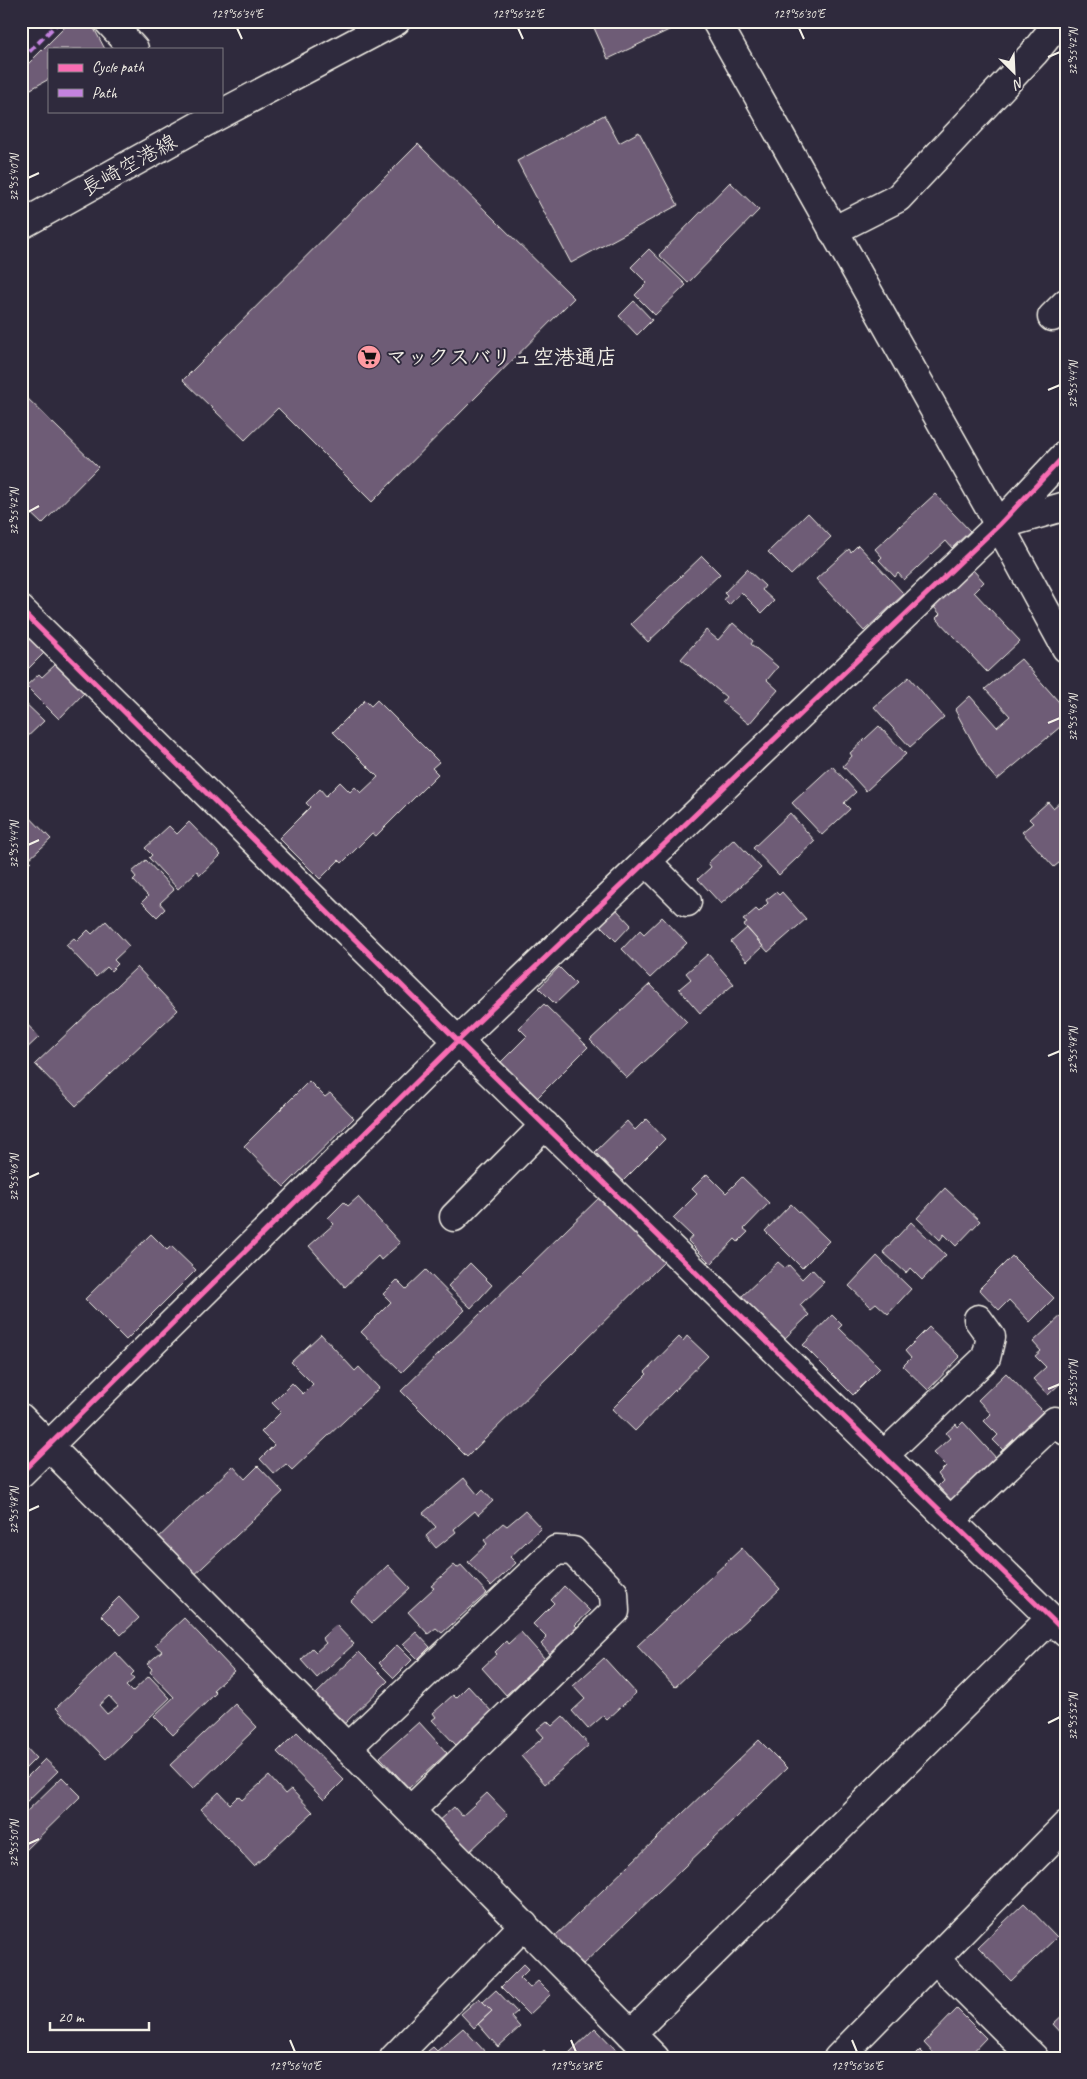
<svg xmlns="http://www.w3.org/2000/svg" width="1087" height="2079" font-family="Caveat,'Klee One',sans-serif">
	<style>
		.building { fill: #6e5c76; stroke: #f4f1e8; fill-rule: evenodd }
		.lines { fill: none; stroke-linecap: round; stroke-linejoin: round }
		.minor-casing { stroke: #f4f1e8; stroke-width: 31 }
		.tertiary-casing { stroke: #f4f1e8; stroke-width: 31 }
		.primary-casing { stroke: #f4f1e8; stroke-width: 31 }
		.minor { stroke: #2f2a3d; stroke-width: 28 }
		.tertiary { stroke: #2f2a3d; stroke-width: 28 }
		.primary { stroke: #2f2a3d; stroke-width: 28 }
		.quiet { stroke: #c483df; stroke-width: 4; stroke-dasharray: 8 4; stroke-linecap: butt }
		.cycleway-casing { stroke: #2f2a3d; stroke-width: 8 }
		.cycleway { stroke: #f96db3; stroke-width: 5 }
		.ticks { fill: none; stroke: #f4f1e8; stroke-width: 2 }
		.labels { text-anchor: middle; stroke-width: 4; stroke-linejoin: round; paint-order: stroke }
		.street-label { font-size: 21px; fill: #f4f1e8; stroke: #2f2a3d }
		.poi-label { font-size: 21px; font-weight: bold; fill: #f4f1e8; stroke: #2f2a3d; text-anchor: start }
		.neatline { fill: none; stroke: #f4f1e8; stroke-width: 2 }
		.ticks-label { font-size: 12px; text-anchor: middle; fill: #f4f1e8 }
	</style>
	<rect width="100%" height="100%" fill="#2f2a3d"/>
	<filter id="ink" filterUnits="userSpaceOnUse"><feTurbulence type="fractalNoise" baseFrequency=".02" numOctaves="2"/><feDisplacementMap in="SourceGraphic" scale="10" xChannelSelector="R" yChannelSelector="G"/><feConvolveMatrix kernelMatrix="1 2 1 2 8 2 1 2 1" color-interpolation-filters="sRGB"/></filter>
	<g filter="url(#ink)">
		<path class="building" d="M71,21H90L105,49H49V79L29,90L26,83L22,85L21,71Z
			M591,21H688L608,59Z
			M604,115L619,143L639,132L678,205L571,263L517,161Z
			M418,144L574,298L372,502L278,408L245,440L183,380Z
			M730,182L759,210L688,283L659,255Z
			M649,249L686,285L655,315L635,295L647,283L631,267Z
			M634,301L652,320L637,335L619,316Z
			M21,392L98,467L42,524L21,504Z
			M935,494L970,531L952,548L946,541L904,580L898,573L895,577L879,560L882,557L875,549Z
			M808,513L831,537L791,575L768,552Z
			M858,545L904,594L864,631L816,579L849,549L851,552Z
			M702,556L720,574L648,642L631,624Z
			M747,569L765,586L762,590L774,601L762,613L741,592L729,605L724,600L727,596L724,593Z
			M973,570L984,582L974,592L1020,641L987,672L936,618L940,614L933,606Z
			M733,623L753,641L751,644L778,667L767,680L778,690L749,724L722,702L726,697L681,659L706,630L718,640Z
			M21,630L44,653L21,676Z
			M1021,659L1066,710V722L997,780L986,767L955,710L970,696L997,727L1010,716L985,689Z
			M56,664L84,693L59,719L26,686L39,674L42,677Z
			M909,677L944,717L910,747L874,707Z
			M21,699L44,721L21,743Z
			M365,700L371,706L377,700L439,762L432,768L438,774L376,836L372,833L342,863L339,860L320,879L279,838L310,807L306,803L320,789L326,796L340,782L350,792L355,787L361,793L378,777L333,732Z
			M879,726L906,754L866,791L843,766L852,756L850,753Z
			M832,766L856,792L844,803L850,809L822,835L792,803Z
			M1066,797V857L1054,867L1022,832L1033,823L1029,819L1048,802L1053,808Z
			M21,808L51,839L29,859L31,861L21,870Z
			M790,813L815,841L779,875L753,848Z
			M189,822L221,855L200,875L197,871L178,889L149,858L152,855L145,848L169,826L177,834Z
			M734,839L761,868L721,904L698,879L711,867L708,863Z
			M146,860L174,890L160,903L165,909L157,917L142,902L148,896L133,880L136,877L132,872Z
			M776,892L779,895L782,892L806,919L768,952L744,925L747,923L743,920L756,909L759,912L768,903L766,900Z
			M616,909L631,925L616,941L600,925Z
			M662,917L687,943L650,978L622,949L640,930L644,934Z
			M106,921L129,946L114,960L118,964L111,971L107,967L96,977L66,945L74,938L77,941L88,930L92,934Z
			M747,928L763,946L747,961L731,942Z
			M708,954L734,984L700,1013L679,989L691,979L686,973Z
			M137,967L178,1010L76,1106L35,1064Z
			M559,967L576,984L555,1004L539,988Z
			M650,984L687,1022L627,1078L590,1040Z
			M544,1004L588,1047L534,1101L498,1065L527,1036L519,1028Z
			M24,1021L39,1037L21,1054V1023Z
			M309,1081L325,1097L330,1093L354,1118L284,1187L244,1146Z
			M646,1119L665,1139L623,1181L595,1152L627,1121L635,1130Z
			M707,1174L726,1193L742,1177L769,1203L744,1229L748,1232L738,1242L735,1239L711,1264L688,1241L692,1236L673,1218L697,1194L692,1189Z
			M945,1188L980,1221L956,1246L944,1234L940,1240L917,1218Z
			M604,1193L668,1258L467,1457L401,1391Z
			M358,1197L400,1243L381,1260L378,1256L345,1287L309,1246L334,1224L328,1218L344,1202L348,1206Z
			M791,1204L829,1241L802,1268L765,1231Z
			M911,1222L946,1255L922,1280L910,1268L906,1273L883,1252Z
			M151,1234L167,1250L171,1246L196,1270L126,1340L85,1299Z
			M877,1256L911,1289L888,1314L876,1303L871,1307L849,1286Z
			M1012,1256L1054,1298L1030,1322L1009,1300L999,1310L979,1289Z
			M778,1262L785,1268L789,1265L802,1279L812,1269L824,1282L800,1305L809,1315L783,1340L741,1297Z
			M470,1263L492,1285L471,1308L448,1286Z
			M426,1270L465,1310L402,1372L361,1332L391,1302L383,1294L397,1280L406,1289Z
			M1065,1312L1066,1378L1048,1395L1033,1379L1046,1367L1035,1356L1041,1351L1033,1342Z
			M832,1315L842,1325L839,1328L880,1368L853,1395L803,1345Z
			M929,1327L960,1357L928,1390L903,1366L911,1358L905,1351Z
			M321,1334L355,1371L359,1367L379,1388L292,1470L286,1464L274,1474L260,1459L274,1445L261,1432L281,1412L272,1403L292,1383L303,1394L313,1384L291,1362Z
			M687,1336L708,1356L635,1431L612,1409L647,1374L645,1372L679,1337L683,1341Z
			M1006,1373L1043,1411L1003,1450L993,1440L998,1435L984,1421L991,1414L978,1400Z
			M963,1422L998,1460L953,1502L938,1486L943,1481L938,1474L946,1466L933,1453L950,1438L946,1433L956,1424L958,1427Z
			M233,1466L245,1479L258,1466L283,1492L189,1580L153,1543Z
			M464,1478L478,1495L483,1490L493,1501L478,1515L475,1511L454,1529L456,1532L436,1548L426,1536L436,1527L423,1513Z
			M525,1511L541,1528L510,1557L516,1563L491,1586L468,1562L487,1544L484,1540L503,1523L507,1526Z
			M742,1548L780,1589L675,1687L637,1646Z
			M388,1565L410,1588L372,1623L351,1601Z
			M454,1565L457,1568L461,1565L487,1593L442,1633L436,1628L428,1634L408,1612L434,1588L431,1586Z
			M564,1586L590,1611L575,1625L579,1629L552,1656L541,1644L547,1638L533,1624L554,1603L551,1600Z
			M119,1597L139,1618L121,1635L101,1615Z
			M184,1618L234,1671L213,1690L216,1693L173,1735L154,1716L174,1697L150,1672L152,1669L147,1664L162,1651L155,1645Z
			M336,1625L354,1644L317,1678L301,1660L312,1648L316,1652L326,1643L322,1638Z
			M416,1632L430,1647L418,1659L403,1644Z
			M521,1632L545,1659L506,1695L482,1668L497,1654L495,1652L506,1641L508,1644Z
			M397,1645L412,1660L394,1678L379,1663Z
			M115,1652L134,1672L131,1675L134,1679L126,1686L132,1692L149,1676L170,1698L106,1759L56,1708ZM109,1696L118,1706L107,1714L99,1705Z
			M359,1652L388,1681L341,1727L312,1698Z
			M604,1658L636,1693L607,1720L603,1716L588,1729L572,1711L585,1699L573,1686Z
			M468,1686L492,1712L456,1745L432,1720L436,1717L433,1713L453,1695L456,1698Z
			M235,1704L257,1727L193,1789L170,1765Z
			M563,1716L589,1745L545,1784L521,1756L544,1737L537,1729L547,1721L552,1726Z
			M419,1722L447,1753L409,1788L380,1757Z
			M297,1732L344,1780L324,1800L277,1752Z
			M759,1740L787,1768L579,1968L552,1939Z
			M22,1743L36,1758L21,1773V1743Z
			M45,1759L58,1771L21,1807V1783Z
			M269,1776L285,1794L291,1789L313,1812L254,1866L201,1809L219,1792L230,1804L238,1796L242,1800Z
			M62,1777L81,1796L24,1852L21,1849V1817Z
			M487,1793L508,1815L467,1854L437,1822L454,1807L462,1816Z
			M1024,1903L1057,1937L1011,1981L978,1947Z
			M524,1964L529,1969L520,1978L530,1988L538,1981L551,1994L529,2015L501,1987Z
			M496,1990L517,2012L511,2017L520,2027L498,2047L478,2024L492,2011L483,2002Z
			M479,1998L492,2011L474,2028L461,2014Z
			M957,2009L986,2038L967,2058H938L924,2043Z
			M1066,2012V2038L1053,2024Z
			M463,2028L488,2055L485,2058H424L422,2056L433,2047L437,2051Z
			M595,2028L619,2053L614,2058H570L567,2055Z
			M544,2050L552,2058H535Z
			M920,2050L928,2058H912Z"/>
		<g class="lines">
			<g class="minor-casing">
				<path id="minor" d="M108,21L134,49
					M833,231L898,198L1034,53L1058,23
					M1052,317L1066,303
					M1000,525L1066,506
					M21,610L458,1041L1066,1633
					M646,861L687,902
					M454,1217L545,1125
					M21,1418L655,2058
					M884,1455L986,1358L991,1337L978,1319
					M21,1473L458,1041L999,525L1066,454
					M951,1520L1055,1421L1066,1431
					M348,1747L556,1550L573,1551L614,1593L615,1611L411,1810
					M936,1960L1034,2058
					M631,2034L1051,1618
					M394,2058L524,1925
					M838,2058L1066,1825"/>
			</g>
			<g class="tertiary-casing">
				<path id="tertiary" d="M716,21L999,525L1066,648"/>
			</g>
			<g class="primary-casing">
				<path id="primary" d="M21,225L204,123L396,21"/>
			</g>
			<use href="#minor" class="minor"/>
			<use href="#tertiary" class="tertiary"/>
			<use href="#primary" class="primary"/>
			<path class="quiet" d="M21,60L60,21"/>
			<g class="cycleway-casing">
				<path id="cycleway" d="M21,610L458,1041L1066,1633
					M21,1473L458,1041L999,525L1066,454"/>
			</g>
			<use href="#cycleway" class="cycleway"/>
		</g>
	</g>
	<path class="ticks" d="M237,28L242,39M518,28L523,39M799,28L804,39M1048,57L1060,52M28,178L39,173M1048,390L1060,385M28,512L39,506M1048,723L1060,718M28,845L39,840M1048,1056L1060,1051M28,1178L39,1173M1048,1389L1060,1384M28,1511L39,1506M1048,1723L1060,1717M28,1844L39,1839M290,2040L295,2052M571,2040L576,2052M852,2040L857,2052"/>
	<defs>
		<g id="supermarket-disc" transform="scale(1.25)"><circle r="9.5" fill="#ff9aa2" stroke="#2f2a3d"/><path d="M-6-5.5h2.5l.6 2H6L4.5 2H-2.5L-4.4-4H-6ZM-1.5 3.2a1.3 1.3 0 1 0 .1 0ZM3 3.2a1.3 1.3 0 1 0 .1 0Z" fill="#111"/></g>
	</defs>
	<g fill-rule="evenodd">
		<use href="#supermarket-disc" x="369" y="357"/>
	</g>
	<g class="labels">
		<g class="street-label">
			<text transform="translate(129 165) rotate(-29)" y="7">長崎空港線</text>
		</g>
		<g class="poi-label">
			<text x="386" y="364">マックスバリュ空港通店</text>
		</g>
	</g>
	<rect width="1087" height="2079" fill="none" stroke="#2f2a3d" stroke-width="55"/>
	<rect x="48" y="48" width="175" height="65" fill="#2f2a3d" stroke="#7e7a81"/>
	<rect x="58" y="64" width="25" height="8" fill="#f96db3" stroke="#7e7a81"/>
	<text x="92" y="72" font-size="15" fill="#f4f1e8">Cycle path</text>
	<rect x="58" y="89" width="25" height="8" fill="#c483df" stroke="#7e7a81"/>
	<text x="92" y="98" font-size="15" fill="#f4f1e8">Path</text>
	<g transform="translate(1014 72) rotate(156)" stroke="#2f2a3d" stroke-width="4" paint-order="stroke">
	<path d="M0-4L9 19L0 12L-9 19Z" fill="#f4f1e8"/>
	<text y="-8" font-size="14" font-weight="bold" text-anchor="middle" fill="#f4f1e8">N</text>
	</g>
	<path d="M50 2022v8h99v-8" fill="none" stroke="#f4f1e8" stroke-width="2.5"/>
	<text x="58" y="2022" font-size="15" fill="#f4f1e8" stroke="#2f2a3d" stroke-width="4" paint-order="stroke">20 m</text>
	<rect x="28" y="28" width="1032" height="2024" class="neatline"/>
	<g class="ticks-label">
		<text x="237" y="18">129°56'34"E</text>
		<text x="518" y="18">129°56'32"E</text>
		<text x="799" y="18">129°56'30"E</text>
		<text transform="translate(1073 52) rotate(-90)" y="4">32°55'42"N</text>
		<text transform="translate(14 178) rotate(-90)" y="4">32°55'40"N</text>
		<text transform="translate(1073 385) rotate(-90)" y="4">32°55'44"N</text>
		<text transform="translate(14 512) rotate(-90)" y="4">32°55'42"N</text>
		<text transform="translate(1073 718) rotate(-90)" y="4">32°55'46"N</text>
		<text transform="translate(14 845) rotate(-90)" y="4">32°55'44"N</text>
		<text transform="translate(1073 1051) rotate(-90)" y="4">32°55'48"N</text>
		<text transform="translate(14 1178) rotate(-90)" y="4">32°55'46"N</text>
		<text transform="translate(1073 1384) rotate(-90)" y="4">32°55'50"N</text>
		<text transform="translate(14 1511) rotate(-90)" y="4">32°55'48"N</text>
		<text transform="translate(1073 1717) rotate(-90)" y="4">32°55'52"N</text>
		<text transform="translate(14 1844) rotate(-90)" y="4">32°55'50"N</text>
		<text x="295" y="2070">129°56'40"E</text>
		<text x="576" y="2070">129°56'38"E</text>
		<text x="857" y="2070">129°56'36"E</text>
	</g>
</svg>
